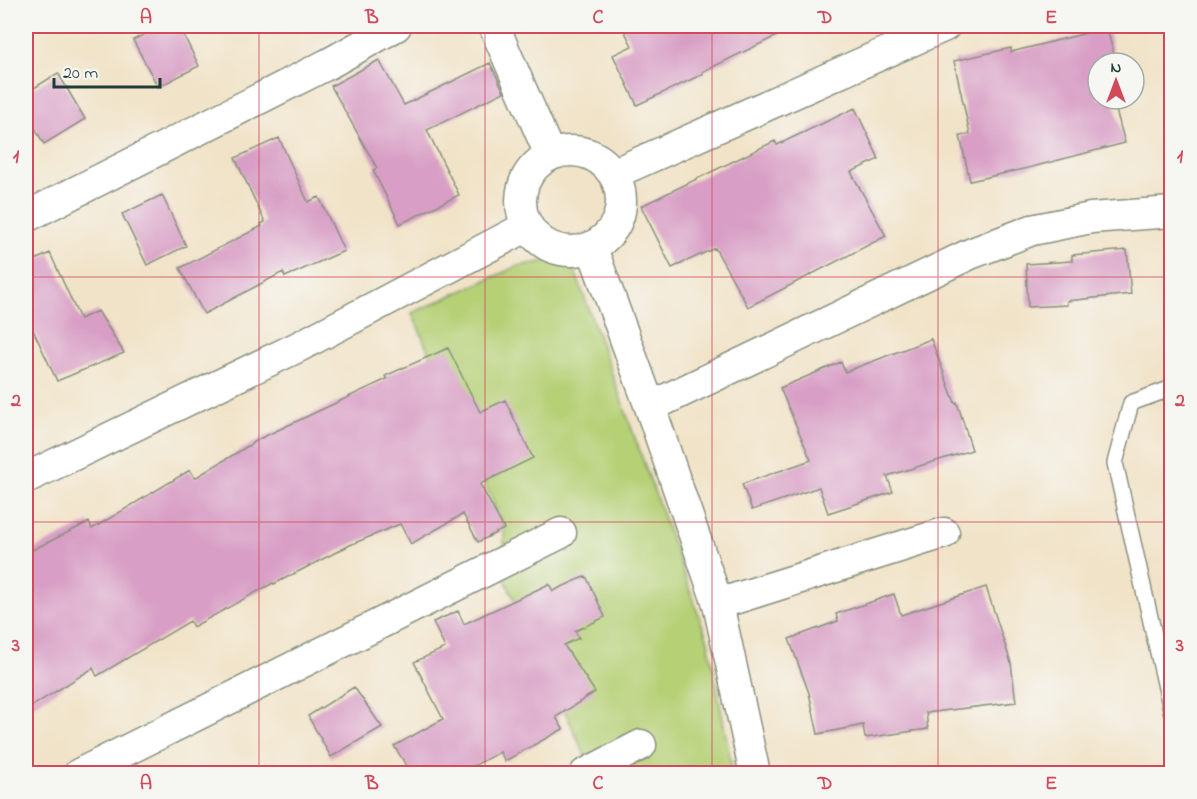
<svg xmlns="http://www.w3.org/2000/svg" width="1197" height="799" font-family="'Indie Flower',sans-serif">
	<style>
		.green { fill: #b6d076; stroke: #6a8655; stroke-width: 1.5 }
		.building { fill: #d89ec5 }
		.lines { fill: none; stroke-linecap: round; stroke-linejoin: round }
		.service-casing { stroke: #88907e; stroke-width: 18 }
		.minor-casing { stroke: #88907e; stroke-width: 33 }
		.service { stroke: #fff; stroke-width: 15 }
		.minor { stroke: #fff; stroke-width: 30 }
		.grid { fill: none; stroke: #d1495b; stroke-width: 1.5; stroke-opacity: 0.55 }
		.neatline { fill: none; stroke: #d1495b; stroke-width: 2 }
		.grid-label { font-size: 20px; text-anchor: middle; font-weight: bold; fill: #d1495b }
	</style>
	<rect width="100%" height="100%" fill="#f6f6f2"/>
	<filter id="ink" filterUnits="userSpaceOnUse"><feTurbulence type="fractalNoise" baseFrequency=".0167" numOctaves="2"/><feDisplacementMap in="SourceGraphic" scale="12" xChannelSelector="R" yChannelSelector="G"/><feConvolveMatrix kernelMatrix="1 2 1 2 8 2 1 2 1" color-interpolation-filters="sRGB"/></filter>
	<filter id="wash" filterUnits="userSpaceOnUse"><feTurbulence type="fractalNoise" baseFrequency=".008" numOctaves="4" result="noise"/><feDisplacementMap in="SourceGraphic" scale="24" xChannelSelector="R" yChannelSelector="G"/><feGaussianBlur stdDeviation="1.35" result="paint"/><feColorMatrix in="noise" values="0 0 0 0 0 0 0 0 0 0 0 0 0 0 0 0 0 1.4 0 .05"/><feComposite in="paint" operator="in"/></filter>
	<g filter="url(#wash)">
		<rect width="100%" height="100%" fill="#f1e3c8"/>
		<path class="green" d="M553,260L575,271L708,641L733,773H593L505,579L504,528L412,313L518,266Z"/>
		<g id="blocks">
			<path class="building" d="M161,26H179L199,66L158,87L133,40Z
				M622,26H797L702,72L703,74L637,105L613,55L632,46Z
				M1107,28L1116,63H1098V99H1113L1125,143L1028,168L970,181L960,136L970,134L954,61L1011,48V52Z
				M379,60L404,105L490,63L504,92L427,130L459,195L400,224L373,170L377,168L331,86Z
				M58,73L85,119L44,144L26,113V93Z
				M855,108L879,159L851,172L886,236L748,307L715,248L672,268L641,206L775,141L777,145Z
				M279,138L308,202L319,197L344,251L285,277L283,272L204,314L180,268L262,226L261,224L265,222L235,158Z
				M162,195L186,246L147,265L122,214Z
				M1127,250L1131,294L1067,301V305L1028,307L1026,264L1072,261V255Z
				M50,253L80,319L98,311L124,353L57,381L26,315V264Z
				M931,339L955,403L957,402L972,450L887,476L893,492L828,513L819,487L752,510L742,484L811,460L780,388L841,362L845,372Z
				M448,348L480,412L505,400L533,458L480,484L504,529L478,542L463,514L411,544L400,524L350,545L274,584L273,583L193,627L190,621L97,676L93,668L26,710V553L89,522L92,529L190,470L195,478L261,438L387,379L385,376Z
				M586,576L605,617L575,631L579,638L564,645L595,692L556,717L563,729L505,761L500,752L458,774H412L394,746L443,719L414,662L445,648L433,622L458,611L464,624L549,584L553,591Z
				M986,587L1011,663L1016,702L926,713L928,729L865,738L863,725L818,734L809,693L789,639L838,621L836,614L894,594L901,615Z
				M354,687L382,727L331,757L308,716Z"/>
		</g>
	</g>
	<g filter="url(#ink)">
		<use href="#blocks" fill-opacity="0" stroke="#88907e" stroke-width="1.5"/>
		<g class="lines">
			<g class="service-casing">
				<path id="service" d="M1172,388L1131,403L1115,463L1172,714"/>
			</g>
			<g class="minor-casing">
				<path id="minor" d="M494,26L550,155
					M521 201a50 50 0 1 1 100 0a50 50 0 1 1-100 0Z
					M613,174L945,26
					M26,217L328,64L396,26
					M592,248L650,407L718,604L755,774
					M650,407L970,254L1032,230L1091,218L1172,212
					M26,478L300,346L528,226
					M718,604L944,533
					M79,774L561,533
					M585,774L641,745"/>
			</g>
			<use href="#service" class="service"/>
			<use href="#minor" class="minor"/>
		</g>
	</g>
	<path class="grid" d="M259,26V774M485,26V774M712,26V774M938,26V774M26,277H1172M26,522H1172"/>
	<rect width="1197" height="799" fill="none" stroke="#f6f6f2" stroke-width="66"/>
	<g transform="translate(1116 81)"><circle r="28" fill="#f6f6f2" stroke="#a0aca6" stroke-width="1.5"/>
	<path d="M0-4.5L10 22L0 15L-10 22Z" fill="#d1495b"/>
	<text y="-9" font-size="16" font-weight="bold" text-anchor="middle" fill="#1f3d34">N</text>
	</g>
	<path d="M54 78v9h106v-9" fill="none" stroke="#1f3d34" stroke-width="3"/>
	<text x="63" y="78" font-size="18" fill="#1f3d34" stroke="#f6f6f2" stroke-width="4.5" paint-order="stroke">20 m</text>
	<rect x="33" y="33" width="1131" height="733" class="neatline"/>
	<g class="grid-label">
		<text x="146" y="23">A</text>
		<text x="372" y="23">B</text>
		<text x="598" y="23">C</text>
		<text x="825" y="23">D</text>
		<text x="1051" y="23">E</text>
		<text x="16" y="162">1</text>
		<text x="1180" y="162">1</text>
		<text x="16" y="406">2</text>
		<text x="1180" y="406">2</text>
		<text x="16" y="651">3</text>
		<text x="1180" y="651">3</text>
		<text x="146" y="789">A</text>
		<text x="372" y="789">B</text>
		<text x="598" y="789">C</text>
		<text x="825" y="789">D</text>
		<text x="1051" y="789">E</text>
	</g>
</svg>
